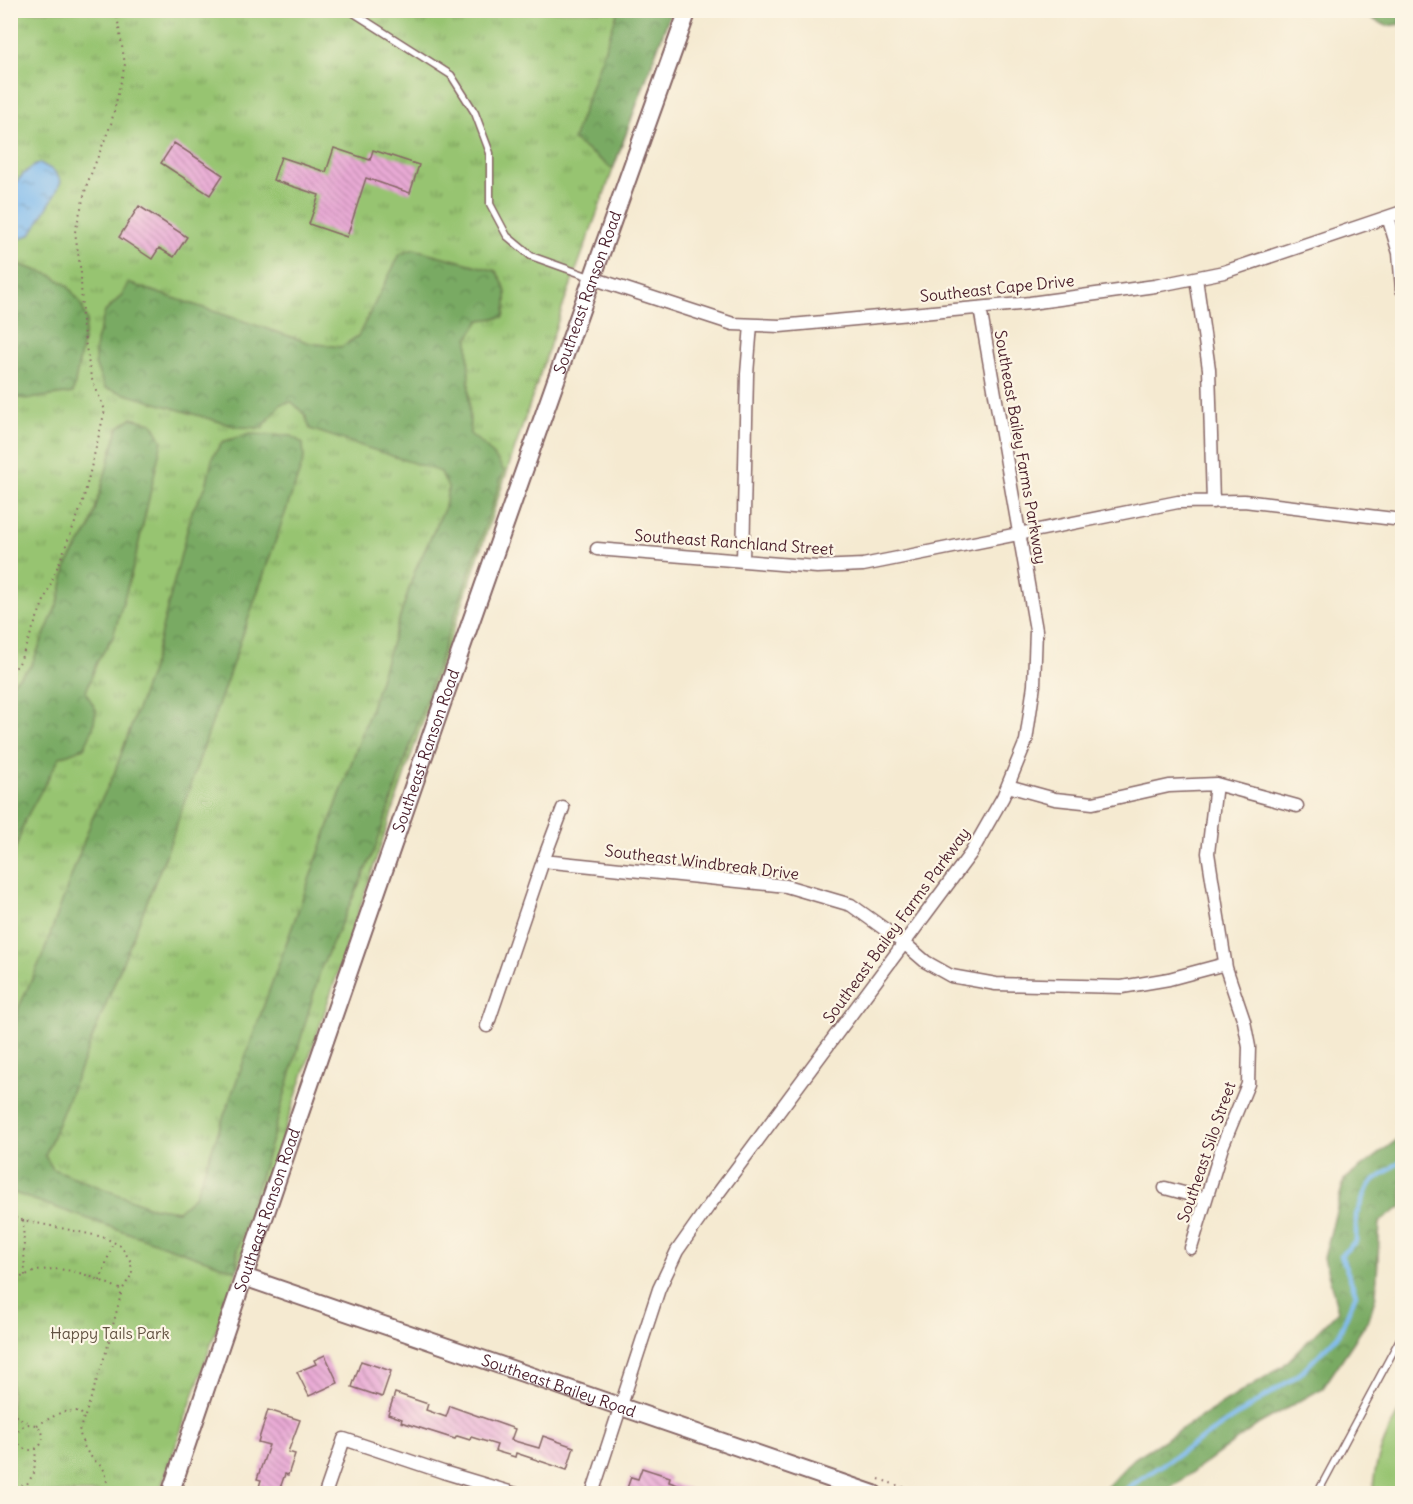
<svg xmlns="http://www.w3.org/2000/svg" width="1413" height="1504" font-family="Delius,sans-serif">
	<style>
		.grass { fill: url(#grass-tufts); stroke: #70724e; stroke-width: 1.5 }
		.forest { fill: url(#forest-crowns); stroke: #626447; stroke-width: 1.5 }
		.pitch { fill: #97c471; stroke: #70724e; stroke-width: 1.5 }
		.water { fill: url(#water-ripples); stroke: #626c8c; stroke-width: 1.5 }
		.lines { fill: none; stroke-linecap: round; stroke-linejoin: round }
		.stream { stroke: #7bb9ee; stroke-width: 4.5 }
		.building { fill: url(#building-back-hatch) }
		.lane-casing { stroke: #866665; stroke-width: 9 }
		.street-casing { stroke: #866665; stroke-width: 15 }
		.secondary-casing { stroke: #866665; stroke-width: 20 }
		.path { stroke: #866665; stroke-width: 2; stroke-dasharray: 1.5 4.5; stroke-linecap: butt }
		.lane { stroke: #fff; stroke-width: 6 }
		.street { stroke: #fff; stroke-width: 12 }
		.secondary { stroke: #fff; stroke-width: 16 }
		.labels { text-anchor: middle; stroke-width: 4.5; stroke-linejoin: round; paint-order: stroke }
		.street-label { font-size: 16px; fill: #4a1f2b; stroke: #fcf5e5 }
		.park-label { font-size: 16px; fill: #615140; stroke: #fcf5e5 }
	</style>
	<defs>
		<pattern id="grass-tufts" width="24" height="20" patternUnits="userSpaceOnUse" patternTransform="scale(1.5)"><rect width="24" height="20" fill="#97c471"/><path d="M3 7l-1-3M5 7V3M7 7l1-3M15 17l-1-3M17 17v-4M19 17l1-3" fill="none" stroke="#7d9f5d"/></pattern>
		<pattern id="forest-crowns" width="20" height="18" patternUnits="userSpaceOnUse" patternTransform="scale(1.5)"><rect width="20" height="18" fill="#79aa63"/><path d="M2 6a3 3 0 1 1 6 0M12 15a3 3 0 1 1 6 0" fill="none" stroke="#658a52"/></pattern>
		<pattern id="water-ripples" width="26" height="14" patternUnits="userSpaceOnUse" patternTransform="scale(1.5)"><rect width="26" height="14" fill="#7bb9ee"/><path d="M2 4q2-2 4 0t4 0M15 11q2-2 4 0t4 0" fill="none" stroke="#6796c1"/></pattern>
		<pattern id="building-back-hatch" width="6" height="6" patternUnits="userSpaceOnUse" patternTransform="scale(1.5)"><rect width="6" height="6" fill="#e9aad5"/><path d="M-1 5l2 2M0 0l6 6M5-1l2 2" fill="none" stroke="#bf8aad"/></pattern>
	</defs>
	<rect width="100%" height="100%" fill="#fcf5e5"/>
	<filter id="ink" filterUnits="userSpaceOnUse"><feTurbulence type="fractalNoise" baseFrequency=".0167" numOctaves="2"/><feDisplacementMap in="SourceGraphic" scale="12" xChannelSelector="R" yChannelSelector="G"/><feConvolveMatrix kernelMatrix="1 2 1 2 8 2 1 2 1" color-interpolation-filters="sRGB"/></filter>
	<filter id="wash" filterUnits="userSpaceOnUse"><feTurbulence type="fractalNoise" baseFrequency=".008" numOctaves="4" result="noise"/><feDisplacementMap in="SourceGraphic" scale="24" xChannelSelector="R" yChannelSelector="G"/><feGaussianBlur stdDeviation="1.35" result="paint"/><feColorMatrix in="noise" values="0 0 0 0 0 0 0 0 0 0 0 0 0 0 0 0 0 1.4 0 .05"/><feComposite in="paint" operator="in"/></filter>
	<g filter="url(#wash)">
		<rect width="100%" height="100%" fill="#f5ead1"/>
		<path class="grass" d="M10,11H671L562,309L237,1271L159,1493H11Z"/>
		<path class="forest" d="M618,11H671L613,169L573,140Z
			M1355,11H1402V24L1387,26Z
			M414,249L496,271C508,289 508,296 504,317L480,320L468,338L470,434C484,444 496,455 504,471L375,849L321,968L273,1136L237,1250V1271L11,1192L10,1043L19,1007L42,957L92,819L114,774L152,668L192,511L206,486L213,456L222,442L249,434L292,436L303,444L304,459L167,852L45,1156L53,1169L150,1207L178,1211L195,1196L369,714L414,573L445,507L448,488L441,472L310,429L305,415L292,402L281,404L262,428L237,427L105,388L95,364L96,341L105,312L122,295L128,283L310,343L341,347L358,336L400,254Z
			M11,262L51,275L67,285L80,302L87,320L73,393L29,399L11,397Z
			M131,418L152,423L162,441L134,564L113,637L97,662L86,692L96,710L93,729L84,748L60,757L25,820L11,863V684L31,666L59,600L67,564L90,528L118,428Z
			M1402,1136V1206L1380,1222L1376,1295L1369,1319L1323,1388L1259,1424L1164,1493H1101L1133,1459L1283,1366L1338,1311L1324,1258L1344,1180Z"/>
		<path class="pitch" d="M1402,1406V1493H1373C1373,1462 1386,1433 1402,1406Z"/>
		<path class="water" d="M40,163L54,171L61,181L55,195L31,234L20,239L11,235C10,203 6,179 40,163Z"/>
		<g class="lines">
			<path class="stream" d="M1122,1494L1130,1486L1301,1373L1339,1334L1356,1294L1341,1255L1356,1241V1215L1369,1185L1402,1160"/>
		</g>
		<g id="blocks">
			<path class="building" d="M174,143L223,175L210,195L161,163Z
				M334,148L370,160L373,150L419,165L410,193L366,178L347,237L309,224L319,195L273,180L281,157L326,172Z
				M139,206L187,237L174,257L159,248L152,259L119,237Z
				M325,1355L338,1383L309,1396L297,1372L316,1364L314,1360Z
				M361,1361L391,1371L382,1397L352,1387Z
				M395,1393L428,1404L426,1410L446,1417L450,1406L515,1429L511,1440L539,1448L543,1436L574,1447L567,1470L516,1453L515,1457L495,1451L497,1445L471,1437L470,1440L457,1436L455,1439L401,1422L402,1419L388,1414Z
				M268,1410L300,1420L288,1452L295,1454L288,1475L285,1474L278,1494H257L261,1480L257,1479L269,1445L258,1442Z
				M642,1468L670,1477L669,1482L696,1491L695,1494H625L631,1477L638,1479Z"/>
		</g>
	</g>
	<g filter="url(#ink)">
		<use href="#blocks" fill-opacity="0" stroke="#866665" stroke-width="1.5"/>
		<g class="lines">
			<g class="lane-casing">
				<path id="lane" d="M349,10L451,75L475,113L490,153V204L507,236L531,256L590,277
					M1317,1494L1402,1335"/>
			</g>
			<g class="street-casing">
				<path id="street" d="M1388,217L1399,253L1402,290
					M592,278L733,324L780,326L1030,303L1155,286L1224,272L1402,212
					M1196,278L1209,369L1213,502
					M597,549L817,567L863,565L1178,502L1244,501L1402,520
					M743,561L747,374L751,325
					M1008,786L1055,799L1093,803L1169,786L1216,784L1297,806
					M543,861L786,886L851,905L904,943L926,962L951,976L996,984L1122,987L1169,979L1225,964
					M487,1026L543,861L563,808
					M1165,1188L1206,1199
					M1191,1248L1222,1147L1248,1084L1249,1047L1244,1021L1226,968L1208,853L1216,784
					M325,1494L344,1439L443,1472L516,1494
					M592,1494L659,1289L677,1251L708,1207L971,853L1003,797L1026,741L1034,685L1036,630L980,308"/>
			</g>
			<g class="secondary-casing">
				<g id="secondary">
					<path id="s1" d="M244,1277L874,1494"/>
					<path id="s2" d="M170,1494C338,998 511,503 688,10"/>
				</g>
			</g>
			<path class="path" d="M10,670L18,666L82,505L105,410L91,377L82,323L81,273L75,232L87,184L111,124L125,64L116,10
				M10,1215L18,1219L103,1237L121,1246L131,1262L132,1274L122,1290C84,1273 49,1256 10,1284
				M23,1220L25,1276
				M100,1281L113,1243
				M10,1413L29,1423
				M85,1416L107,1349L122,1290
				M17 1437a13 13 0 1 1 26 0a13 13 0 1 1-26 0Z
				M37,1425L62,1412L79,1411L84,1417L79,1431C81,1437 83,1445 86,1450C100,1471 108,1461 107,1494
				M879,1479L922,1494
				M10,1489L27,1484L34,1473L36,1449"/>
			<use href="#lane" class="lane"/>
			<use href="#street" class="street"/>
			<use href="#secondary" class="secondary"/>
		</g>
	</g>
	<g class="labels">
		<g class="street-label">
			<text transform="translate(997 288) rotate(-6)" y="6">Southeast Cape Drive</text>
			<text dy="6" stroke="none"><textPath href="#s2" startOffset="1272">Southeast Ranson Road</textPath></text>
			<text transform="translate(1021 447) rotate(80)" y="6">Southeast Bailey Farms Parkway</text>
			<text transform="translate(734 542) rotate(4)" y="6">Southeast Ranchland Street</text>
			<text dy="6" stroke="none"><textPath href="#s2" startOffset="786">Southeast Ranson Road</textPath></text>
			<text transform="translate(702 862) rotate(7)" y="6">Southeast Windbreak Drive</text>
			<text transform="translate(896 925) rotate(-54)" y="6">Southeast Bailey Farms Parkway</text>
			<text transform="translate(1206 1152) rotate(-71)" y="6">Southeast Silo Street</text>
			<text dy="6" stroke="none"><textPath href="#s2" startOffset="300">Southeast Ranson Road</textPath></text>
			<text dy="6" stroke="none"><textPath href="#s1" startOffset="333">Southeast Bailey Road</textPath></text>
		</g>
		<g class="park-label">
			<text x="110" y="1339">Happy Tails Park</text>
		</g>
	</g>
	<rect width="1413" height="1504" fill="none" stroke="#fcf5e5" stroke-width="36"/>
</svg>
